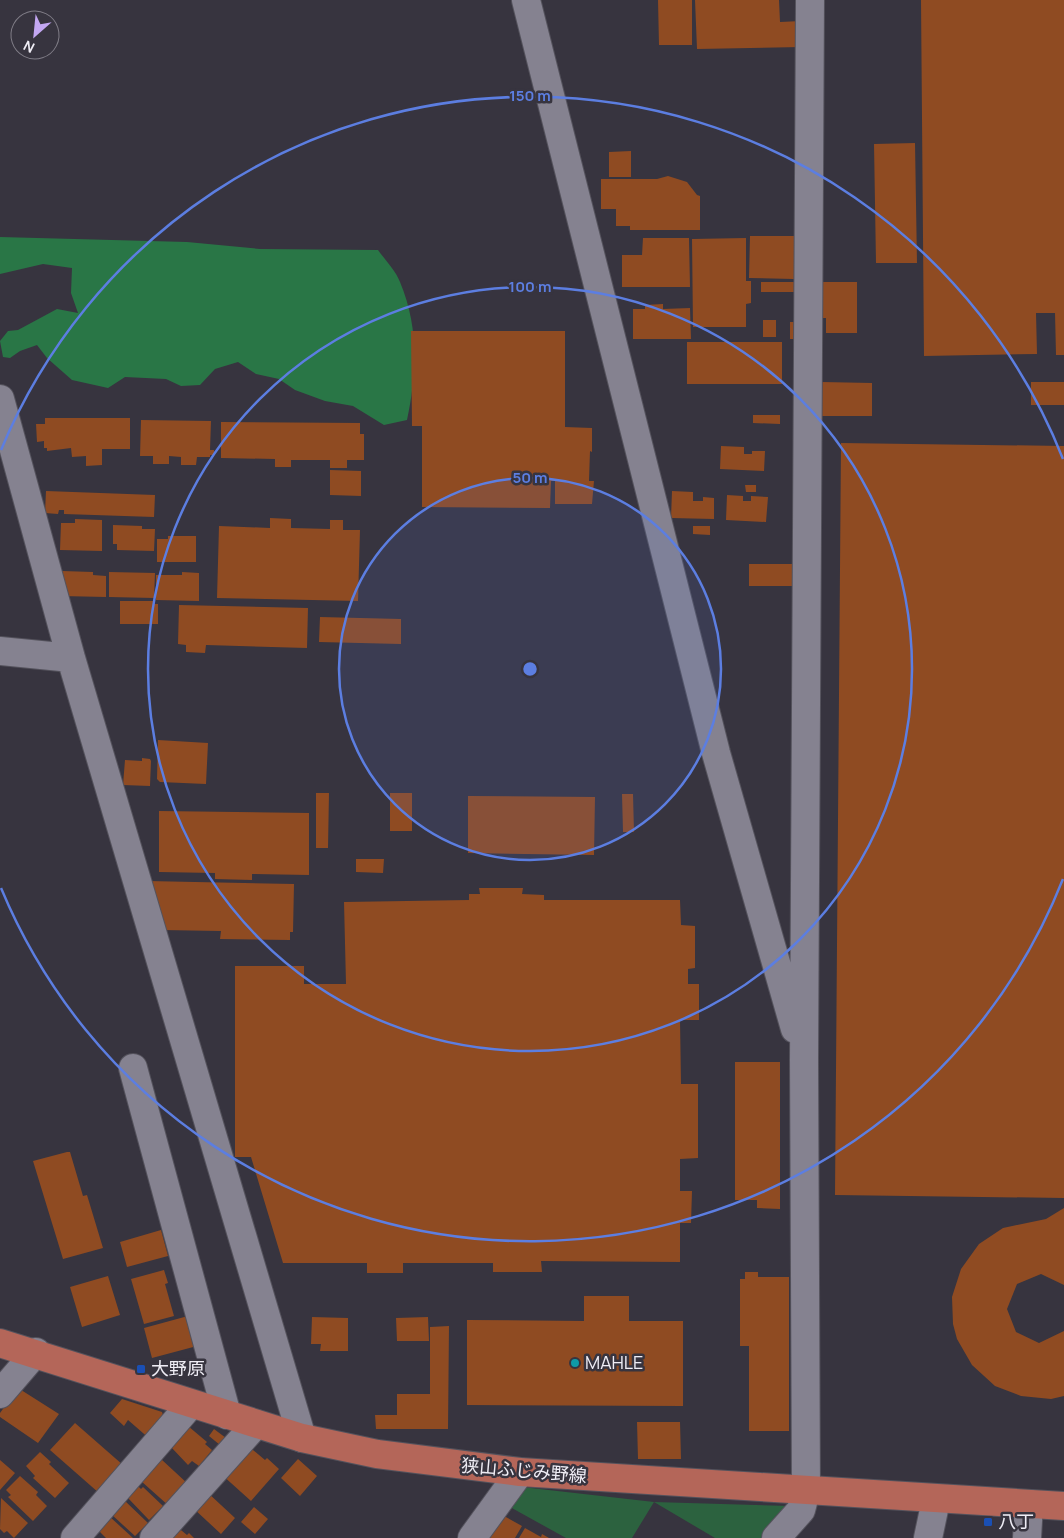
<svg xmlns="http://www.w3.org/2000/svg" width="1064" height="1538" font-family="Manrope,'Noto Sans JP',sans-serif">
	<style>
		.green { fill: #2c623f }
		.forest { fill: #297646 }
		.building { fill: #8f4b22 }
		.lines { fill: none; stroke-linecap: round; stroke-linejoin: round }
		.minor-casing { stroke: #54525c; stroke-width: 30 }
		.major-casing { stroke: #54525c; stroke-width: 30 }
		.minor { stroke: #858290; stroke-width: 28 }
		.major { stroke: #b46659; stroke-width: 28 }
		.ring { fill: none; stroke: #5c7ee1; stroke-width: 2.5 }
		.culture-dot { fill: #0f9aa8; stroke: #37343f; stroke-width: 2 }
		.transit-dot { fill: #1a4fb4; stroke: #37343f; stroke-width: 2 }
		.labels { text-anchor: middle; stroke-width: 5; stroke-linejoin: round; paint-order: stroke }
		.poi-label { font-size: 18px; fill: #efedf5; stroke: #37343f; text-anchor: start }
		.street-label { font-size: 18px; fill: #efedf5; stroke: #37343f }
		.centre { fill: #5c7ee1; stroke: #37343f; stroke-width: 2.5 }
		.ring-label { font-size: 15px; text-anchor: middle; font-weight: bold; fill: #5c7ee1; stroke: #37343f; stroke-width: 5; stroke-linejoin: round; paint-order: stroke }
	</style>
	<rect width="100%" height="100%" fill="#37343f"/>
	<path class="green" d="M522,1487L654,1502L790,1506L768,1538H715L654,1502L632,1538H566L510,1507Z"/>
	<path class="forest" d="M0,237L187,242L260,249L378,250C385,260 396,271 400,282C419,327 417,373 407,420L384,425L353,406L325,401L295,390L279,379L256,374L238,362L215,369L200,385L181,386L166,379L125,377L108,388L72,380L47,358L37,345L20,351L10,358L3,357L0,341L8,331L18,330L57,309L78,313L71,293L72,268L43,264L0,274Z"/>
	<path class="building" d="M658,0H692V45H659Z
		M695,0H779L780,22L801,21L802,47L697,49Z
		M921,0H1064V355H1056L1055,313H1036L1037,354L924,356Z
		M915,143L917,263H876L874,144Z
		M631,151V177H609V152Z
		M668,176L687,182L697,195L700,196V230H630V226H616V209H601V179H657Z
		M750,236H795L794,279L749,278Z
		M643,238H689L690,287H622V255H642Z
		M746,238V281H751V303L746,304V327H693L692,239Z
		M761,282H796V292H761Z
		M822,282H857V333H826V318H821Z
		M663,304V309L690,308L691,339H633V309H645V305Z
		M763,320H776V337H763Z
		M790,322H800V339H790Z
		M411,331H565V427L592,428V452L590,451L589,481H594L592,504H555V481H551L550,508L422,507V426H412Z
		M687,342H782V384H687Z
		M822,382L872,383V416H822Z
		M1031,382H1064V405H1031Z
		M753,415H780V424L753,423Z
		M45,418H130V449H102V465L86,466V456L72,457L71,448L47,451V448H44V441L37,442L36,424H45Z
		M141,420L211,421L210,450H214V455H210V457H197L196,465H181V457L169,456V464H153V456H140Z
		M221,422L360,423V434H364V460H347V468H330V460H291V467H275V459L221,458Z
		M841,443L1064,446V1198L835,1195Z
		M721,446L744,447V454H752V451H765L764,471L720,469Z
		M330,470L361,471V496L330,495Z
		M745,485H756V492H746Z
		M46,491L155,495L154,517L64,514V510H59L58,514L45,513Z
		M672,491L693,492V501H703V497L714,498V519L671,518Z
		M727,495L743,496V501H751V496L768,497L766,522L726,520Z
		M270,518L291,519V528L330,529V520H343V530H360L358,601L217,598L219,526L270,528Z
		M75,519L102,520V551L60,550L61,523H75Z
		M113,525L142,526V529H155L154,551L117,550V544H113Z
		M693,526H710V535L693,534Z
		M168,536H196V562H157V539H168Z
		M749,564H795V586H749Z
		M62,571L93,572V575L106,576V597L61,596Z
		M109,572L155,573L154,598L109,597Z
		M182,572L199,573V601L156,600V575H182Z
		M120,601H154V604H158V624H120Z
		M179,605L308,608L307,648L206,645L205,653L186,652V645L178,644Z
		M320,617L401,619V644L319,642Z
		M158,740L208,743L206,784L160,782L157,779Z
		M142,758L150,759L151,761L150,786L123,785L125,760L142,761Z
		M316,793H329L328,848H316Z
		M390,793H412V831H390Z
		M622,794H633L634,832H623Z
		M468,796L595,797L594,855L468,853Z
		M159,811L309,813V875L252,874V880L215,879V873L159,872Z
		M356,859H384L383,873L356,872Z
		M147,881L294,884L293,932H290V940L220,939L221,931L161,930Z
		M479,888H523L522,894L544,895V900H680L681,925L695,926V968L688,969V984H699V1020H680L681,1084H698V1158L680,1159V1191H692L691,1223H680V1262L541,1261L542,1272H493V1263H403V1273H367V1263H283L251,1157H235V966H304V984H346L344,902L469,900V894H480Z
		M735,1062H780V1209L757,1208V1200H735Z
		M67,1152H70L83,1196L87,1195L103,1248L63,1259L33,1161Z
		M1064,1208V1285L1041,1274L1017,1284L1007,1309L1016,1332L1039,1343L1064,1331V1396L1051,1399L1021,1396L995,1386L972,1365L957,1339L953,1324L952,1297L961,1269L979,1244L1003,1228L1046,1219Z
		M161,1230L168,1256L127,1267L120,1242Z
		M164,1270L168,1283L165,1284L174,1316L144,1324L131,1279Z
		M745,1272H758V1277H789V1431H749V1346H740V1279H745Z
		M108,1276L120,1315L82,1327L70,1287Z
		M584,1296H629V1321H683V1406L467,1405V1320L584,1321Z
		M188,1316L197,1346L152,1358L144,1328Z
		M312,1317L348,1318V1351H320L321,1344H311Z
		M428,1317L429,1341H397L396,1318Z
		M449,1326L448,1429H376L375,1415H397V1394H430V1327Z
		M18,1388L59,1414L38,1443L0,1417V1413Z
		M122,1399L162,1412L166,1424L151,1440L128,1420L124,1426L110,1413Z
		M637,1422H680L681,1459H638Z
		M75,1423L123,1465L99,1493L50,1450Z
		M188,1426L207,1442L205,1444L212,1450L199,1466L192,1461L188,1465L171,1447Z
		M214,1429L226,1438L220,1445L209,1436Z
		M247,1445L265,1460L267,1458L279,1469L251,1501L221,1474Z
		M40,1452L51,1462L49,1464L69,1483L55,1498L33,1478L35,1476L26,1466Z
		M161,1459L188,1484L169,1506L141,1481Z
		M298,1459L317,1476L300,1496L281,1478Z
		M0,1460L15,1473L0,1490Z
		M20,1476L38,1492L36,1495L47,1506L33,1521L8,1497L11,1495L6,1490Z
		M138,1486L141,1489L143,1487L163,1506L149,1520L127,1497Z
		M207,1492L235,1518L221,1534L193,1508Z
		M1,1498L28,1523L14,1538L7,1531L4,1533L0,1529Z
		M124,1500L148,1523L135,1536L111,1514Z
		M254,1507L268,1519L255,1534L241,1522Z
		M109,1516L133,1538H106L97,1529Z
		M504,1516L522,1526L515,1538H487Z
		M176,1526L187,1535L189,1533L194,1538H165Z
		M525,1528L541,1537L542,1534L549,1538H519Z"/>
	<g class="lines">
		<g class="minor-casing">
			<path id="minor" d="M526,0L716,753L795,1029
				M0,399L71,658L302,1438
				M0,651L71,658
				M133,1068L227,1415
				M0,1394L36,1352
				M75,1538L191,1404
				M154,1538L256,1424
				M472,1538L520,1472
				M776,1538L801,1510L806,1491L804,1060L810,0
				M928,1538L936,1500
				M1027,1538L1029,1504"/>
		</g>
		<g class="major-casing">
			<path id="major" d="M0,1343L302,1438L377,1454L520,1472L1064,1506"/>
		</g>
		<use href="#minor" class="minor"/>
		<use href="#major" class="major"/>
	</g>
	<circle cx="530" cy="669" r="191" fill="#5c7ee1" fill-opacity=".12"/>
	<g class="ring">
		<circle cx="530" cy="669" r="191"/>
		<circle cx="530" cy="669" r="382"/>
		<path d="M1063 879A573 573 0 0 1 1 888M1 450A573 573 0 0 1 1063 459"/>
	</g>
	<circle class="culture-dot" cx="575" cy="1363" r="5"/>
	<g class="transit-dot">
		<rect x="136" y="1364" width="10" height="10" rx="2.5"/>
		<rect x="983" y="1517" width="10" height="10" rx="2.5"/>
	</g>
	<g class="labels">
		<g class="poi-label">
			<text x="585" y="1369">MAHLE</text>
			<text x="151" y="1375">大野原</text>
			<text x="998" y="1528">八丁</text>
		</g>
		<g class="street-label">
			<text transform="translate(524 1471) rotate(5)" y="6">狭山ふじみ野線</text>
		</g>
	</g>
	<circle cx="530" cy="669" r="8" class="centre"/>
	<g class="ring-label">
		<text x="530" y="101">150 m</text>
		<text x="530" y="292">100 m</text>
		<text x="530" y="483">50 m</text>
	</g>
	<g transform="translate(35 35) rotate(207)"><circle r="24" fill="#37343f" stroke="#817e88"/>
	<path d="M0-4L9 19L0 12L-9 19Z" fill="#c3a7f2"/>
	<text y="-8" font-size="14" font-weight="bold" text-anchor="middle" fill="#efedf5">N</text>
	</g>
</svg>
